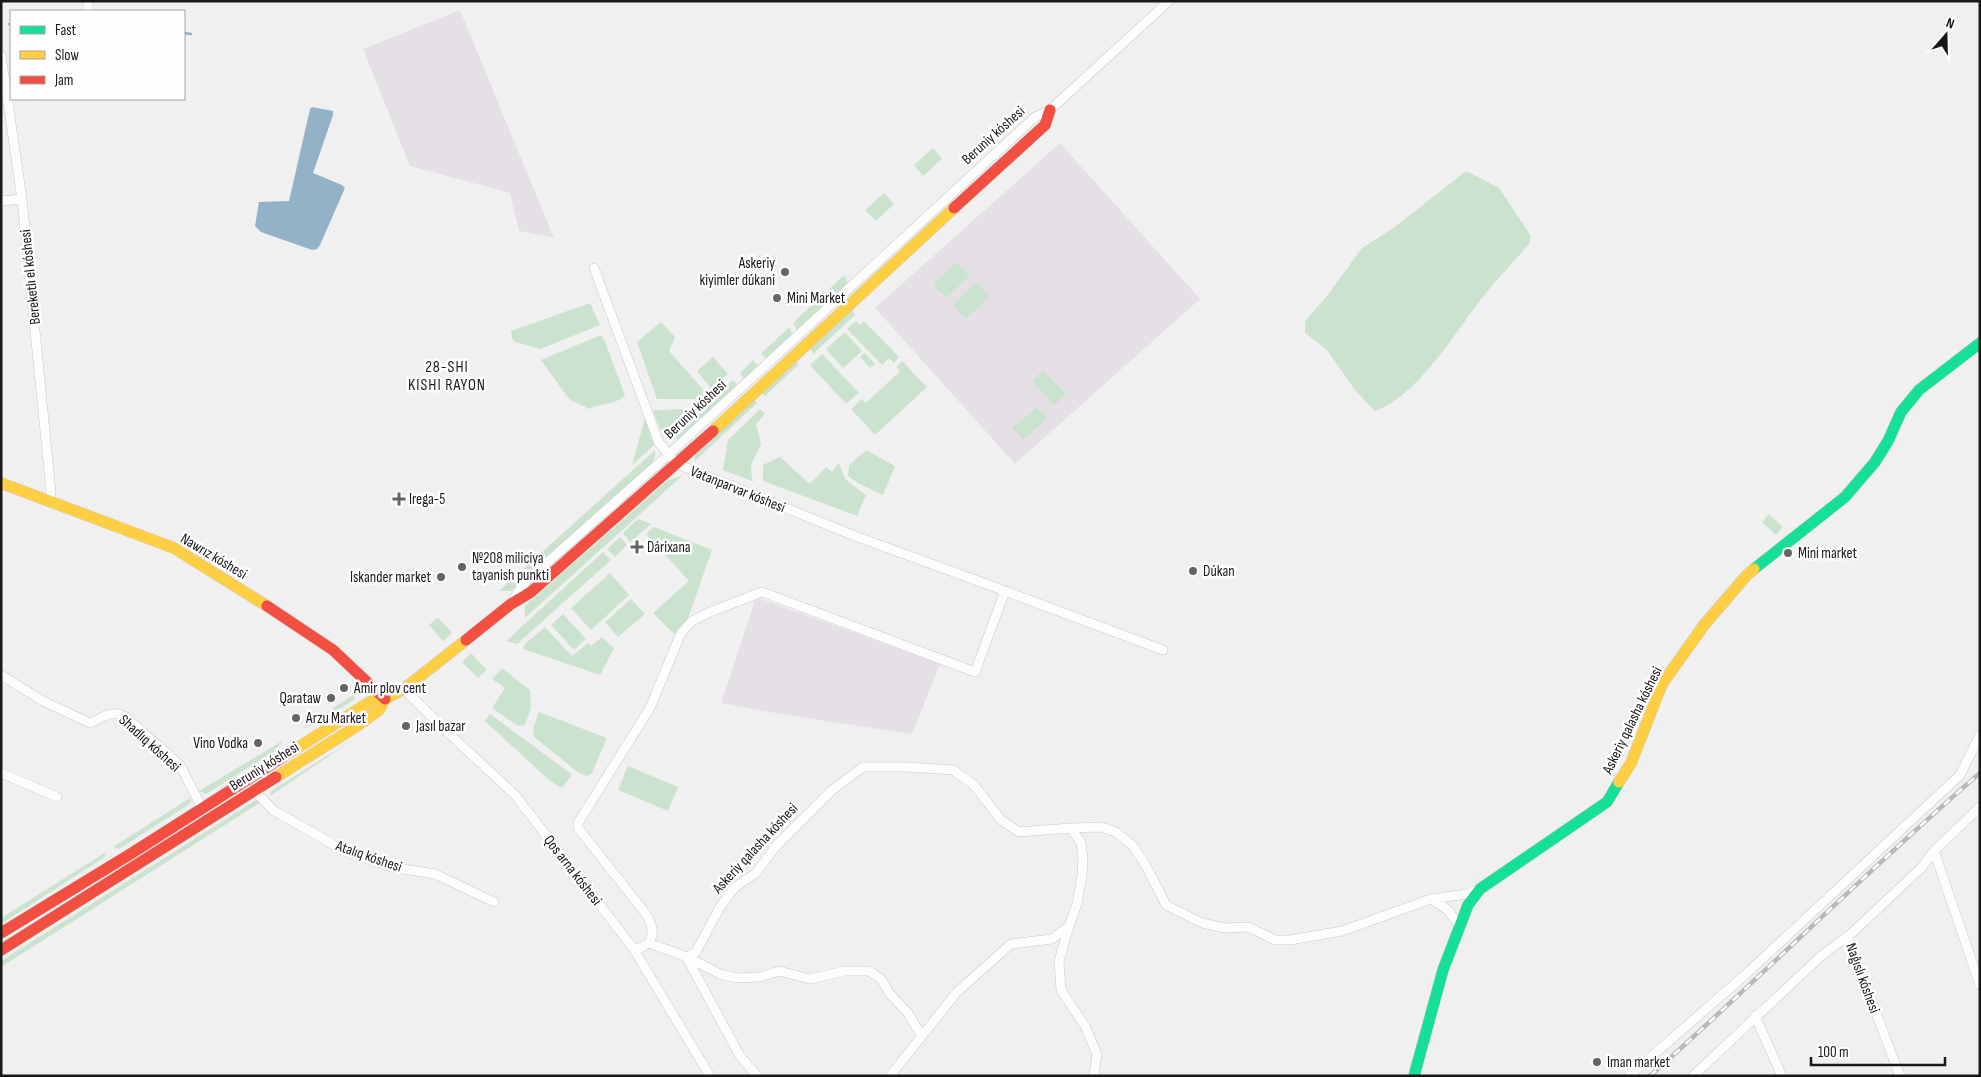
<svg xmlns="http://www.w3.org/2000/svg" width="1981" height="1077" font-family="'Sofia Sans Condensed',sans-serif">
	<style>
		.built { fill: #e5e0e5 }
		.green { fill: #cbe2cf }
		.water { fill: #93b2c8 }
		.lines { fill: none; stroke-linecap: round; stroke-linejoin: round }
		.stream { stroke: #93b2c8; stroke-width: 2.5 }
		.street-casing { stroke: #cacaca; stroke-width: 10 }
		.fast-casing { stroke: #cacaca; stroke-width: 12 }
		.slow-casing { stroke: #cacaca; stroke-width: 12 }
		.jam-casing { stroke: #cacaca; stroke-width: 12 }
		.street { stroke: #fdfdfd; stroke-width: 9 }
		.fast { stroke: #16e098; stroke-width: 11 }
		.slow { stroke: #ffcf43; stroke-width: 11 }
		.jam { stroke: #f24e42; stroke-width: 11 }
		.rail-casing { stroke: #b9b8b9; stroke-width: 4.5 }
		.rail { stroke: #fffdff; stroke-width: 2.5; stroke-dasharray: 8; stroke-linecap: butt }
		.poi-dot { fill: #656465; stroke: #fffdff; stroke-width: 2 }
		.labels { text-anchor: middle; stroke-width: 5; stroke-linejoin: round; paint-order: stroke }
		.street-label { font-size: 15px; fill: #1a191a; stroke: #fffdff }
		.poi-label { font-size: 15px; fill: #1a191a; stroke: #fffdff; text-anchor: start }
		.neighbourhood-label { font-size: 16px; letter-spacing: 1px; fill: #1a191a; stroke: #fffdff }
	</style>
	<rect width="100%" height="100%" fill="#f1f0f1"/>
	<path class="built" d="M460,10L554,238L519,231L510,193L410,166L363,49Z
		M1060,143L1200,299L1015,464L875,308Z
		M756,597L940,664L912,734L781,714L721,703Z"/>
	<path class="green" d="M933,148L942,159L923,176L914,165Z
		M1466,171L1499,188L1531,236L1529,244C1512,264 1494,282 1479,302C1452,337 1417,396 1375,411L1355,390L1327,350L1305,333V321L1327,296L1362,248L1392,229Z
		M884,193L894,204L876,221L865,210Z
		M956,262L970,275L947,298L933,285Z
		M844,275L848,283L798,332L793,323Z
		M976,282L990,296L966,319L953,305Z
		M590,303L600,325L540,349L515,342L512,338L511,331Z
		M852,310L855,315L813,354L810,348Z
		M856,321L860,325L864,321L899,357L894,363L889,358L882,365L847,329Z
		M661,322L675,337L669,351L708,395L703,399H657L637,342Z
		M789,327L793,335L767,359L761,354Z
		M845,332L862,351L843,368L826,349Z
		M601,335L604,339L625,395C617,405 600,403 589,409L569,399L541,360Z
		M865,353L875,364L870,368L860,357Z
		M822,354L859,393L846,404L810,365Z
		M713,357L728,374L711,388L697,371Z
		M753,360L758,366L744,379L740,373Z
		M796,360L798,365L765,396L761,392Z
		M902,361L927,387L875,435L851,409L862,399L866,403L900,371L896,367Z
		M1043,370L1066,394L1054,405L1032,381Z
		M733,380L737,385L679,439H666Z
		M753,399L757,403L695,461V455Z
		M1037,407L1047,418L1023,440L1012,428Z
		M696,409L663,436L653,410Z
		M760,409L765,414L756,424L761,444L751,465L752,481L723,470L728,440Z
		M645,418L654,445L632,465Z
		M655,450V456L651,466L511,591H499Z
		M866,450L895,466L883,495L858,483L848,476L849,465Z
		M780,457L810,484L826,467L832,472L839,463L845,479L866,495L857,516L763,481V465Z
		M682,476L525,618V606L668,480Z
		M1769,514L1783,527L1776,535L1762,522Z
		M638,519L651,524L630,542L623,533Z
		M654,527L712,550L684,630L673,633L653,613L689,581L646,534Z
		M620,537L627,545L615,557L607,549Z
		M603,552L611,560L517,644L506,641Z
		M610,573L629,595L591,630L571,608Z
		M631,599L645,614L618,637L605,622Z
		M563,614L586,639L574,650L551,625Z
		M438,617L452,633L443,641L429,625Z
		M545,627L572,656L588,643L591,646L602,637L614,648L600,675L523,649L525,644Z
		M471,653L487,670L478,678L462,662Z
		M502,668L530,690L531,708L525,725L518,726L492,708L505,688L492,679Z
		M353,695L355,699L320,722L301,729Z
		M539,712L607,738L592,773L587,776L579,773L534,737L533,728Z
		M490,714L570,773L571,776L562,788L550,781L485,721Z
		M357,737L270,796L271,791Z
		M284,740L273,752L206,794L199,791Z
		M628,766L678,787L668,811L618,790Z
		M190,798L191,801L188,805L119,849L113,847Z
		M256,800L261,802L1,967V961Z
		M106,852L105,857L1,924V918Z"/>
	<path class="water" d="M312,107L333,111V115L313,173L342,185L345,188L320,245L317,249L312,250L261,232L255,226L259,202L289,201L310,109Z"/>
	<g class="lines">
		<path class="stream" d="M9,24L11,25
			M184,33L191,34"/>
		<g class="street-casing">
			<path id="street" d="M88,11V1
				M1,55L22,199L51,492L49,501
				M1,201L22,199
				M594,268L659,443L677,464L855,536L1000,589
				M512,602L524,583L668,455L1035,117L1050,110L1169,1
				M1,675L43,701L90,723C104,717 111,709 126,717L180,765L202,808
				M404,689L442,727L515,795L633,948L710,1076
				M1,773L57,797
				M254,790L273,810L343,850L391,867L435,874L494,902
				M1071,828L1101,827L1116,832L1133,846L1145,864L1166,905L1202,923L1225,928L1248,927L1275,940H1290L1342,931L1431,899L1467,894L1479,889
				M1934,851L1980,985
				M1431,899L1448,910L1459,925
				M1069,926L1059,961L1061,990L1085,1026L1097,1054L1094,1076
				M1847,936L1900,1076
				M649,943C655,931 652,925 646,914L578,828V823L650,708L681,633L692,621L710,612L762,592L975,672L1005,591L1163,650
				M633,948H640L649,943L687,957L720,974L737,978L760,977L779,971L810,979L845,971H869L881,979L890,994L908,1013L921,1035
				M687,957L696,952L720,907L735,887L756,873L776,846L831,791L863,767H906L953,770L974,785L1001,820L1019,832L1071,828L1081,843L1083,857L1082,875L1077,904L1069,926L1052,939L1011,944L957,992L890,1076
				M687,958L740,1056L757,1076
				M1755,1016L1782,1076
				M1629,1076L1745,975L1960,775L1980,735
				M1693,1076L1820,957L1853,932L1922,867L1934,851L1980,807"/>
		</g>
		<g class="fast-casing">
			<path id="fast" d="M1754,569L1845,497L1875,462L1888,441L1901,412L1919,390L1980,343
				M1414,1076L1443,970L1468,905L1480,889L1607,802L1619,782"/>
		</g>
		<g class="slow-casing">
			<path id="slow" d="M713,431L954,208
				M1,483L174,548L267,606
				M283,757L373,700L385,699L404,689L466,640
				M276,777L357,726L379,710L385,699
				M1619,782L1631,763L1662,684L1704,625L1746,576L1754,569"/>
		</g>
		<g class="jam-casing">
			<path id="jam" d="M954,208L1045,125L1050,110
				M267,606L333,650L385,699
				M466,640L511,604L531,592L713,431
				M1,933L132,853L283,757
				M1,950L276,777"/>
		</g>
		<use href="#street" class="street"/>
		<use href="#fast" class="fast"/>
		<use href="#slow" class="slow"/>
		<use href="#jam" class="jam"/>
		<g class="rail-casing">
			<path id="rail" d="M1650,1076C1761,977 1867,871 1980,773"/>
		</g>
		<use href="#rail" class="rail"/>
	</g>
	<g class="poi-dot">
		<circle cx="785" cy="272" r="5"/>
		<circle cx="777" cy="298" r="5"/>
		<path d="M396.5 491.5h5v5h5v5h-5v5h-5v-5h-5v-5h5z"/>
		<path d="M634.5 539.5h5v5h5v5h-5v5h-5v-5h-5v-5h5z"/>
		<circle cx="1788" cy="553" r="5"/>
		<circle cx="462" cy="567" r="5"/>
		<circle cx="1193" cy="571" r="5"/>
		<circle cx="441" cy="577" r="5"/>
		<circle cx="344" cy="688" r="5"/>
		<circle cx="331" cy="698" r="5"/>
		<circle cx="296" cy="718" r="5"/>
		<circle cx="406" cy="726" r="5"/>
		<circle cx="258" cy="743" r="5"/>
		<circle cx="1597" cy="1062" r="5"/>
	</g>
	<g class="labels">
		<g class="street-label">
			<text transform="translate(993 135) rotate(-42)" y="5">Beruniy kóshesi</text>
			<text transform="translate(30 277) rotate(-96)" y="5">Bereketlı el kóshesi</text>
			<text transform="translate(695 409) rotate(-43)" y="5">Beruniy kóshesi</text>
			<text transform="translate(738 489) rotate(22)" y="5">Vatanparvar kóshesi</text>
			<text transform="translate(214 556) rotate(31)" y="5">Nawrız kóshesi</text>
			<text transform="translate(1632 720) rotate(-64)" y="5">Askeriy qalasha kóshesi</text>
			<text transform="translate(150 743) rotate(42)" y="5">Shadlıq kóshesi</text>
			<text transform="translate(264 766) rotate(-32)" y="5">Beruniy kóshesi</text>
			<text transform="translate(755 848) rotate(-47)" y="5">Askeriy qalasha kóshesi</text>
			<text transform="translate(369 856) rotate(19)" y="5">Atalıq kóshesi</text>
			<text transform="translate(573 870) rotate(52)" y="5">Qos arna kóshesi</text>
			<text transform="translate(1863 978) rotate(70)" y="5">Naǵıslı kóshesi</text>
		</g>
		<g class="poi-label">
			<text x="775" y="268" text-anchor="end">Askeriy<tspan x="775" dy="17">kiyimler dúkani</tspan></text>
			<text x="787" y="303">Mini Market</text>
			<text x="409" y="504">Irega-5</text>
			<text x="647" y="552">Dárixana</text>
			<text x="1798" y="558">Mini market</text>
			<text x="472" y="563">№208 miliciya<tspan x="472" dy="17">tayanish punkti</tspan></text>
			<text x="1203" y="576">Dúkan</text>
			<text x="431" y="582" text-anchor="end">Iskander market</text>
			<text x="354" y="693">Amir plov cent</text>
			<text x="321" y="703" text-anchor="end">Qarataw</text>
			<text x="306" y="723">Arzu Market</text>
			<text x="416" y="731">Jasıl bazar</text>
			<text x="248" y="748" text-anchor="end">Vino Vodka</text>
			<text x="1607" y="1067">Iman market</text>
		</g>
		<g class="neighbourhood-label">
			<text x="447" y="372">28-SHI<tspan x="447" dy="18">KISHI RAYON</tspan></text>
		</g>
	</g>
	<rect width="1981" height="1077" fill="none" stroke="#1a191a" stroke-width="5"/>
	<rect x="10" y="10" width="175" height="90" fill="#fffdff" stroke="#a3a2a3"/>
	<rect x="20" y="26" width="25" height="8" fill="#16e098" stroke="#a3a2a3"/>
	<text x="55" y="35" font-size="15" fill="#1a191a">Fast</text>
	<rect x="20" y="51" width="25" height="8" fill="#ffcf43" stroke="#a3a2a3"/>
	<text x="55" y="60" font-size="15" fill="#1a191a">Slow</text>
	<rect x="20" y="76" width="25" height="8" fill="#f24e42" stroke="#a3a2a3"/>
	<text x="55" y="85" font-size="15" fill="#1a191a">Jam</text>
	<g transform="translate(1946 35) rotate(20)" stroke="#fffdff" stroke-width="4" paint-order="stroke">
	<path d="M0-4L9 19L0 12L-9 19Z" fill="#1a191a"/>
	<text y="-8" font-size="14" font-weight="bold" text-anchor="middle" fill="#1a191a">N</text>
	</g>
	<path d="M1811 1057v8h134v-8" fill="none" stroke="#1a191a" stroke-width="2.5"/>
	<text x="1818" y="1057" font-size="15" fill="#1a191a" stroke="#fffdff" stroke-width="4" paint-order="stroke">100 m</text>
</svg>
